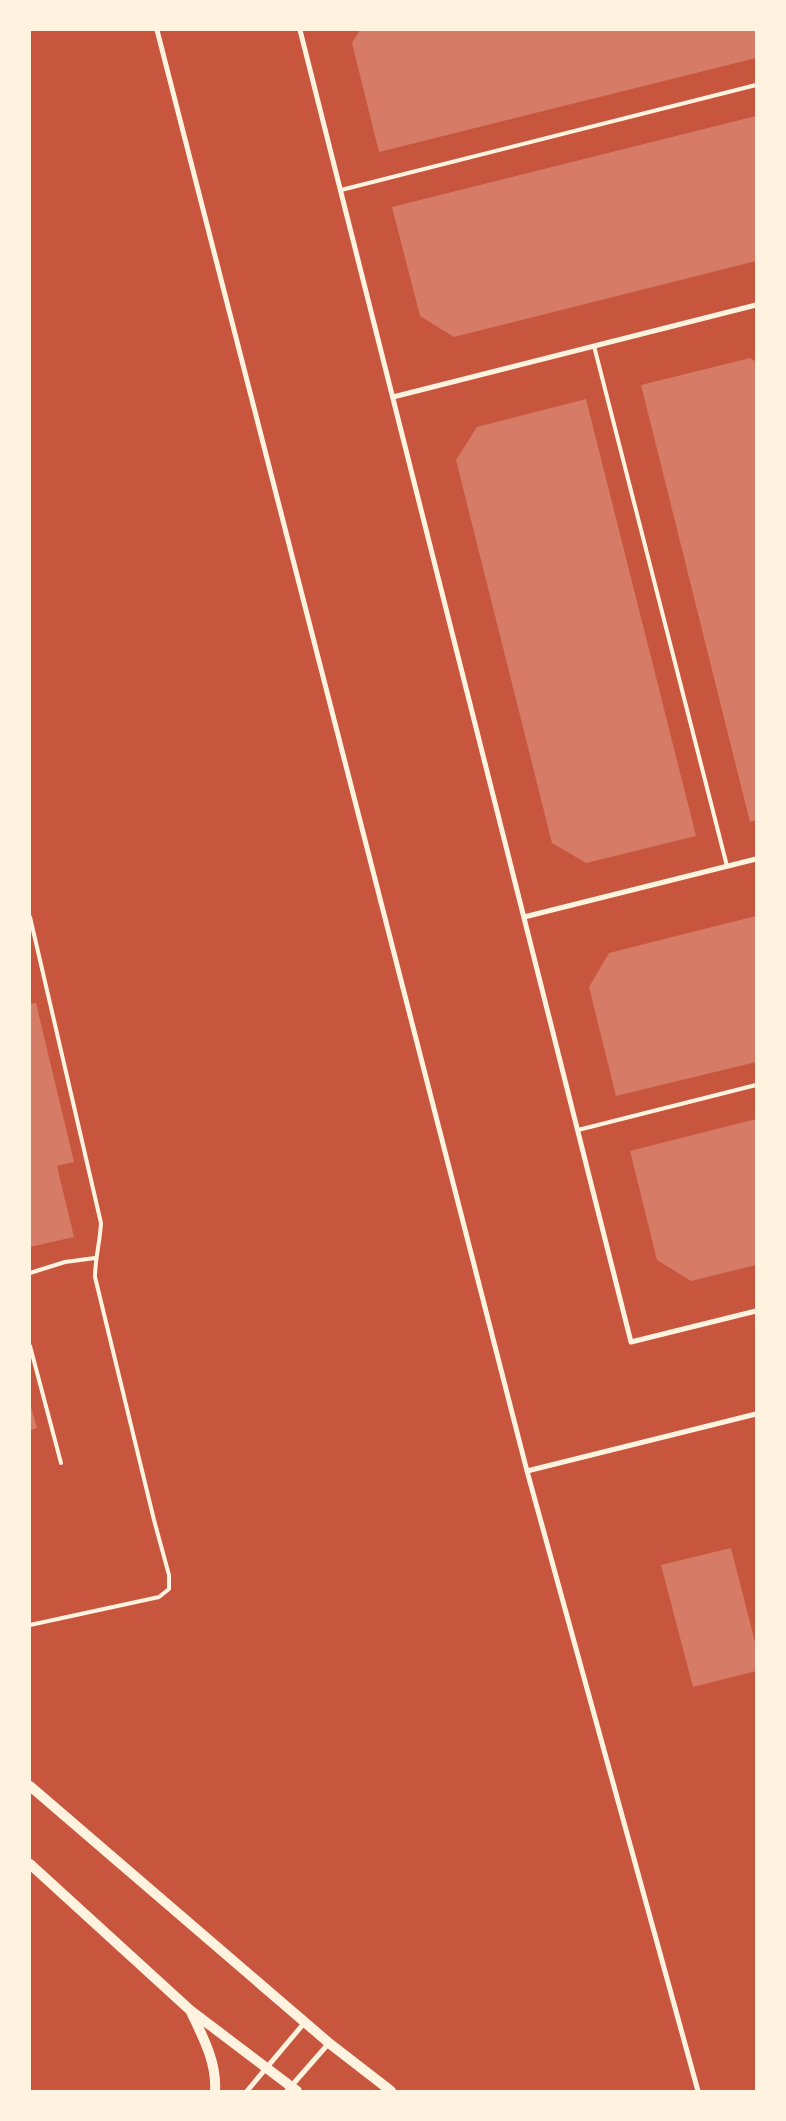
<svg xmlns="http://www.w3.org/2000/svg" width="786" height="2121" font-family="'Alegreya Sans',sans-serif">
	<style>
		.building { fill: #d67c66 }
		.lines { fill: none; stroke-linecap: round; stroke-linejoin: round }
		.service { stroke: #fff3e0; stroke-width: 4 }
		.minor { stroke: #fff3e0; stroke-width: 5 }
		.secondary { stroke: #fff3e0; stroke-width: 10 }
	</style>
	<rect width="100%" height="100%" fill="#c8553d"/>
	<path class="building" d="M360,30H756V58L379,152L352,43Z
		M756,116V261L454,337L420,316L392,207Z
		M750,358L756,362V820L750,822L641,385Z
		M586,399L696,836L586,863L552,843L456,460L477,427Z
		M756,916V1062L616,1096L589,987L609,953Z
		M36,1003L74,1162L57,1166L74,1237L30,1247V1004Z
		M756,1119V1265L691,1281L657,1260L630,1151Z
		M30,1404L37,1428L30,1430Z
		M731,1548L756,1646V1671L693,1687L661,1565Z"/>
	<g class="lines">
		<path class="service" d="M341,190L756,85
			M594,346L727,866
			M30,917L101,1223C100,1242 95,1259 95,1277L154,1520L169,1575V1589L159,1597L30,1625
			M578,1130L756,1085
			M30,1273L65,1262L95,1258
			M30,1346L61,1463"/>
		<path class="minor" d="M157,30L527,1471L698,2091
			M300,30L631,1342L756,1311
			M393,397L756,305
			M524,917L756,859
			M527,1471L756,1414
			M247,2091L305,2022
			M287,2091L329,2043"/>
		<path class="secondary" d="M30,1786L329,2043L391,2091
			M30,1864L190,2010L297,2091
			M191,2012C203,2037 217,2063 215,2091"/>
	</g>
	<rect width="786" height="2121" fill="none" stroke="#fff3e0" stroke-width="62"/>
</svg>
